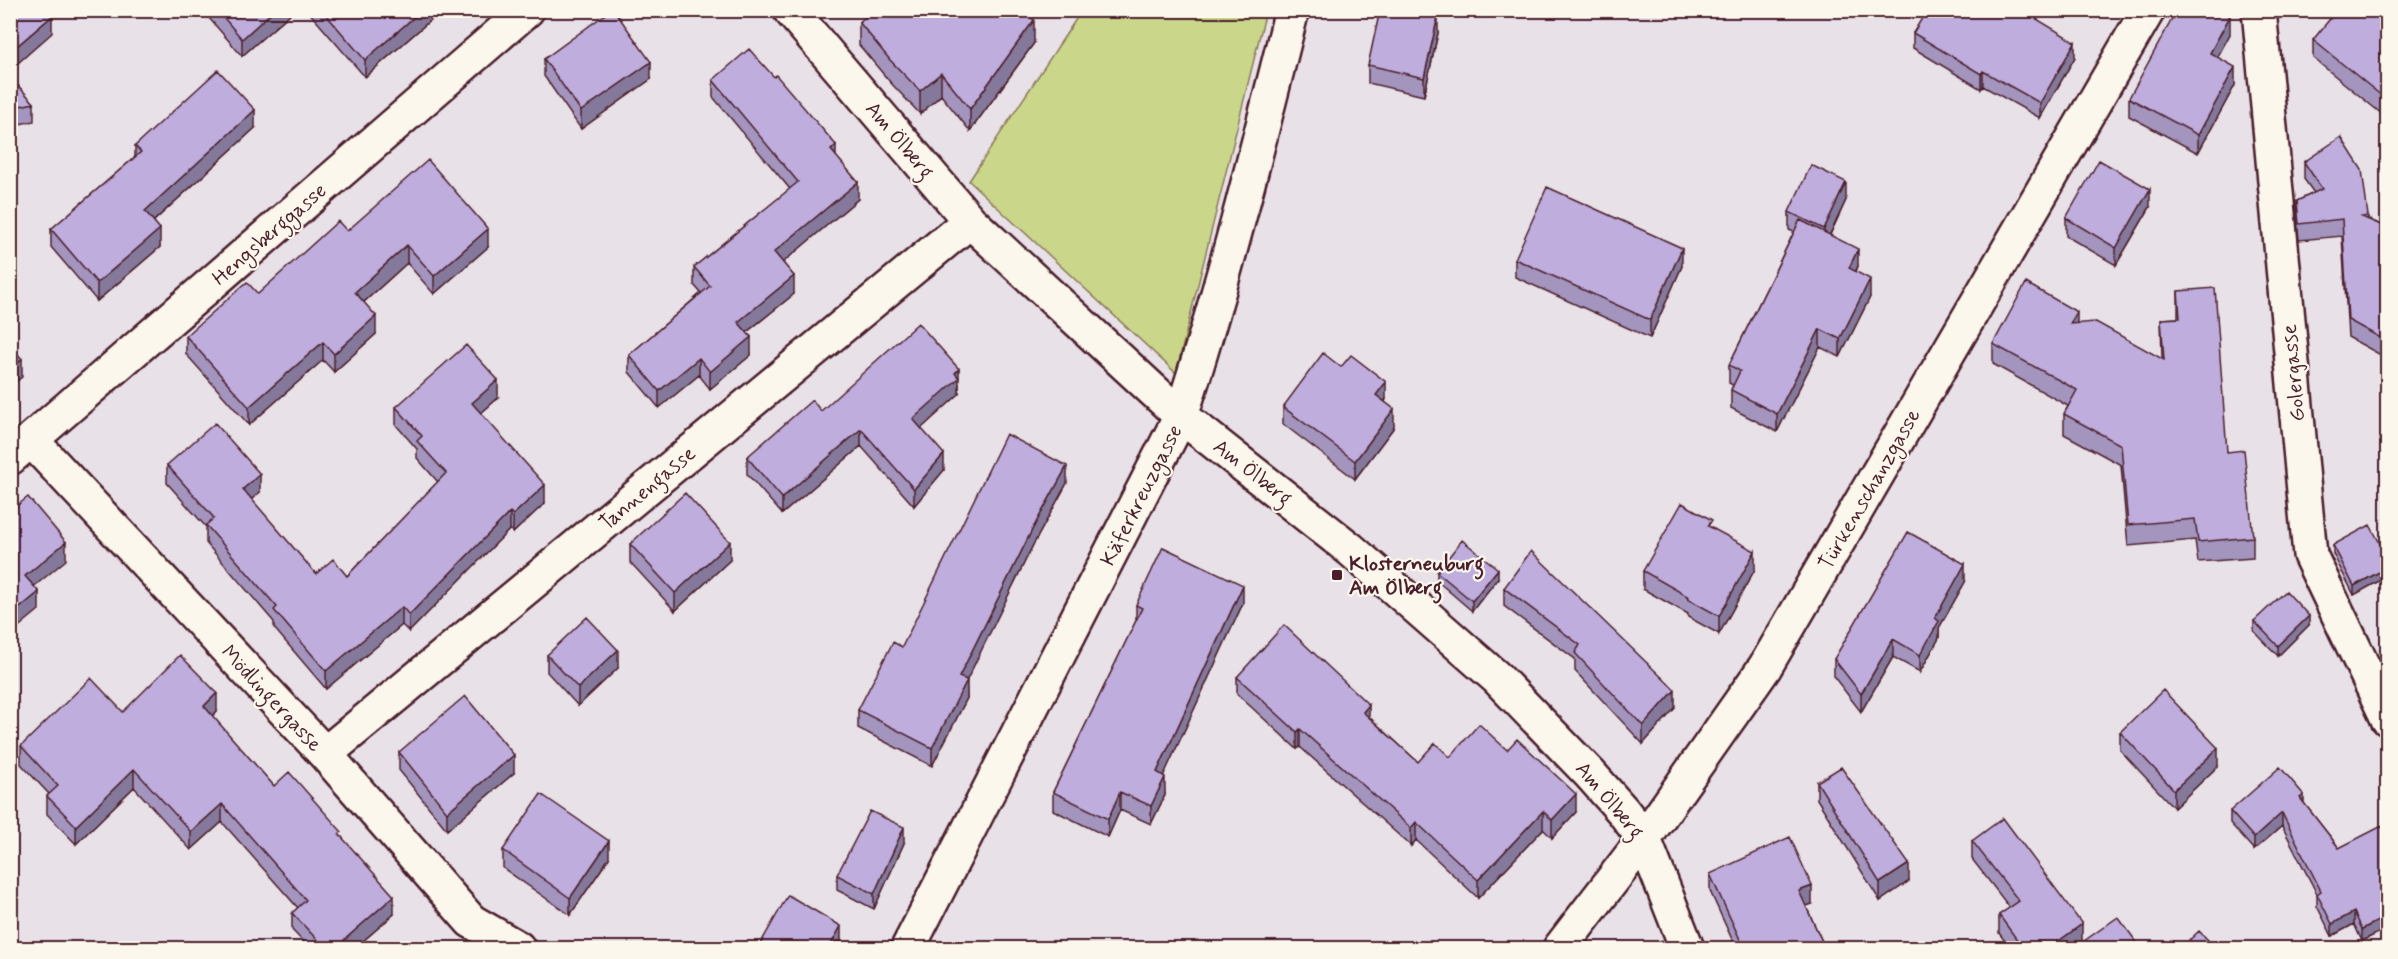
<svg xmlns="http://www.w3.org/2000/svg" width="2398" height="959" font-family="Mynerve,sans-serif">
	<style>
		.green { fill: #cad68a; stroke: #8a7a5a; stroke-width: 1.5 }
		.lines { fill: none; stroke-linecap: round; stroke-linejoin: round }
		.street-casing { stroke: #4a1f2b; stroke-width: 38 }
		.street { stroke: #fbf7ec; stroke-width: 33 }
		.wall { fill: #a395be; stroke: #4a1f2b; stroke-width: 1.5 }
		.shaded-wall { fill: #85799b; stroke: #4a1f2b; stroke-width: 1.5 }
		.building { fill: #beaddd; stroke: #4a1f2b; stroke-width: 1.5 }
		.poi-dot { fill: #4a1f2b; stroke: #fbf7ec; stroke-width: 2 }
		.labels { text-anchor: middle; stroke-width: 4.5; stroke-linejoin: round; paint-order: stroke }
		.street-label { font-size: 21px; fill: #4a1f2b; stroke: #fbf7ec }
		.poi-label { font-size: 21px; font-weight: bold; fill: #4a1f2b; stroke: #fbf7ec; text-anchor: start }
	</style>
	<rect width="100%" height="100%" fill="#e9e1e8"/>
	<filter id="ink" filterUnits="userSpaceOnUse"><feTurbulence type="fractalNoise" baseFrequency=".0167" numOctaves="2"/><feDisplacementMap in="SourceGraphic" scale="12" xChannelSelector="R" yChannelSelector="G"/><feConvolveMatrix kernelMatrix="1 2 1 2 8 2 1 2 1" color-interpolation-filters="sRGB"/></filter>
	<g filter="url(#ink)">
		<path class="green" d="M1082,10L1266,11L1176,373L969,181Z"/>
		<g class="lines">
			<g class="street-casing">
				<path id="street" d="M790,10L970,221L1181,416L1350,549L1497,678L1590,774L1623,811L1644,839L1687,948
					M2259,10L2310,555L2388,719
					M31,440L325,754L471,921L518,948
					M10,458L527,10
					M325,754L970,221
					M908,948L1181,416C1224,283 1258,146 1292,10
					M1560,948L1644,839L1765,667L2148,10"/>
			</g>
			<use href="#street" class="street"/>
		</g>
		<path class="wall" d="M202,10H290V14L242,56Z
			M307,10H442L365,77Z
			M2388,10V119L2313,58V40Z
			M859,22L1034,43L970,131L941,95L920,114L890,82L859,45Z
			M1438,33L1424,96L1368,83V65Z
			M1913,33L2075,57L2040,118L1983,86L1981,89L1913,48Z
			M2230,34L2217,57L2235,85L2198,153L2129,116V98Z
			M544,59L651,79L581,129L544,76Z
			M10,77L34,103V121L10,126Z
			M713,80L836,157L858,199L783,262L794,294L747,332L751,355L710,389L699,375L659,408L629,372V355L701,293L694,285V267L790,189L713,97Z
			M255,128L154,221L160,247L97,301L51,247V229L135,157V146Z
			M2304,162L2368,216V219L2388,228V359L2348,337L2342,236L2299,240L2297,218V201L2314,193L2304,179Z
			M1846,200L1830,235L1858,266L1856,272L1870,297L1840,357L1820,347L1777,432L1731,408V390L1733,385L1729,383V365L1794,232L1789,230V212Z
			M2150,207L2116,265L2066,236V218Z
			M347,231L488,247L434,294L407,263L364,302L376,334L334,372L323,360L249,425L186,354V336L258,294Z
			M1515,259L1682,266L1650,338L1515,277Z
			M2178,291L2253,537V558L2198,562L2195,540L2128,546L2121,465L2064,434V414L2068,406L1993,364V344L2077,323L2162,359L2161,319L2178,318Z
			M1341,367L1386,399L1385,402L1394,427L1355,479L1283,424V407Z
			M959,385V394L921,428L944,470L914,506L861,446L782,514L747,474V457L821,411Z
			M498,398L481,413L545,503L513,533L510,529L409,632L402,625L326,689L274,628V622L206,543V527L167,483V465L260,492L251,499L316,574L347,576L438,482L417,458V449L396,425V407Z
			M1067,483L1032,547L966,680L967,698L932,766L858,728V710Z
			M1712,527L1755,569L1719,634L1688,617V614L1643,589V571Z
			M630,544L730,560L675,611L630,562Z
			M2333,545L2388,558V576L2354,595L2333,554Z
			M1437,572L1498,578L1472,611L1437,581Z
			M1965,582L1939,628V638L1920,672L1893,657L1861,712L1834,677V659Z
			M1504,588L1675,708L1643,744L1575,671V659L1504,606Z
			M1243,603L1163,776L1165,795L1151,824L1120,810L1108,837L1053,810V792L1136,621V605Z
			M2254,621L2309,625L2278,656L2254,631Z
			M547,655L618,668L578,706L547,672Z
			M1237,677L1369,717L1418,762L1450,757L1576,812L1552,838L1543,829L1478,898L1416,840L1411,846L1300,747L1297,749L1237,694Z
			M217,711L212,716L274,786L342,837L394,914L355,948H309L292,930V913L298,908L222,822L191,850L134,787L76,844L47,814V796L49,794L21,764V746L123,712Z
			M2120,732L2218,766L2174,808L2120,750Z
			M399,752L514,773L447,830L399,770Z
			M1817,782L1909,881L1880,901L1817,799Z
			M2304,803L2339,848L2388,836V928L2362,941L2354,924L2332,936L2317,906V894L2282,826L2254,850L2230,823V811Z
			M1972,841L2082,942L2141,948H2077V946L2073,948H2010L1999,933V915L2010,908L1972,859Z
			M904,843L874,909L837,890V875Z
			M503,850L609,858L570,915L503,868Z
			M1710,874L1812,904L1806,906L1825,948H1736L1710,891Z"/>
		<path class="shaded-wall" d="M274,10H290V14L242,56V39Z
			M422,10H442L365,77V60Z
			M52,16V33L10,70V52Z
			M1438,16V33L1424,96V78Z
			M2230,16V34L2210,71V53Z
			M1034,20V43L970,131V109Z
			M2075,42V57L2040,118V103Z
			M651,62V79L581,129V111Z
			M2235,67V85L2198,153V135Z
			M1983,71V86L1981,89V74Z
			M941,73V95L920,114V91Z
			M255,110V128L145,229V211Z
			M836,145V163L831,150Z
			M858,182V199L774,270V252Z
			M1846,182V200L1824,247V229Z
			M2150,189V207L2116,265V248Z
			M160,229V247L97,301V283Z
			M488,229V247L434,294V276Z
			M407,245V263L355,310V292Z
			M1682,248V266L1650,338V320Z
			M1858,249V266L1849,286V268Z
			M794,276V294L738,339V322Z
			M1870,279V297L1840,357V339Z
			M2077,312V332L2070,324Z
			M376,316V334L334,372V354Z
			M1820,329V347L1777,432V414Z
			M751,337V355L710,389V372Z
			M323,342V360L249,425V407Z
			M699,358V375L659,408V391Z
			M22,359V377L10,387V369Z
			M959,369V394L913,436V419Z
			M498,380V398L472,421V403Z
			M1386,382V399L1376,413V395Z
			M1394,409V427L1355,479V461Z
			M861,429V446L782,514V498Z
			M944,454V470L914,506V489Z
			M1067,466V483L1032,547L961,692L967,680V698L932,766V748L959,677L1032,530Z
			M260,474V492L243,507V489Z
			M545,485V503L513,533V515Z
			M510,512V529L409,632V615Z
			M66,542V560L25,594V576Z
			M730,542V560L675,611V593Z
			M1755,551V569L1719,634V616Z
			M1965,564V582L1939,628V638L1920,672V655L1935,618Z
			M2388,567V576L2354,595V586Z
			M1498,569V578L1472,611V601Z
			M1243,585V603L1157,790V772Z
			M39,592V610L10,634V616Z
			M402,607V625L326,689V671Z
			M2309,616V625L2278,656V646Z
			M1893,639V657L1861,712V694Z
			M618,650V668L578,706V688Z
			M1675,690V708L1643,744V726Z
			M217,693V711L204,724V706Z
			M1369,705V722L1363,712Z
			M1300,729V747L1297,749V732Z
			M2218,748V766L2174,808V790Z
			M514,755V773L447,830V812Z
			M134,769V787L76,844V826Z
			M1165,777V795L1151,824V806Z
			M1120,792V810L1108,837V819Z
			M1576,794V812L1552,838V820Z
			M2304,795V807L2300,798Z
			M222,804V822L191,850V832Z
			M1543,811V829L1478,898V880Z
			M2282,813V826L2254,850V838Z
			M1416,822V840L1411,846V828Z
			M904,827V843L874,909V894Z
			M609,841V858L570,915V898Z
			M1909,864V881L1880,901V883Z
			M1812,886V904L1799,909V891Z
			M394,896V914L355,948H335Z
			M2354,912V924L2332,936V924Z
			M2388,916V928L2362,941V929Z
			M2082,924V942L2073,948H2049Z
			M841,926V944L838,948H829Z"/>
		<path class="building" d="M10,10H48L52,16L10,52Z
			M217,10H274L242,39Z
			M322,10H422L365,60Z
			M611,10H614L651,62L581,111L544,59Z
			M874,10H1021L1034,20L970,109L941,73L920,91L890,60L859,22Z
			M1380,10H1416L1438,16L1424,78L1368,65Z
			M1927,10H2022L2075,42L2040,103L1983,71L1981,74L1913,33Z
			M2177,10H2219L2230,16L2210,53L2235,67L2198,135L2129,98Z
			M2337,10H2388V101L2313,40Z
			M749,49L774,77L776,75L836,145L831,150L858,182L774,252L794,276L738,322L751,337L710,372L699,358L659,391L629,355L710,286L694,267L798,182L713,80Z
			M218,70L255,110L145,211L160,229L97,283L51,229L141,152L135,146Z
			M10,77L34,103L10,108Z
			M2341,137L2362,170L2368,216L2362,217L2388,228V342L2348,320L2342,219L2299,224L2297,201L2322,189L2304,162Z
			M428,160L488,229L434,276L407,245L355,292L376,316L334,354L323,342L249,407L186,336L247,282L258,294L338,221L347,231Z
			M2099,160L2150,189L2116,248L2066,218Z
			M1811,165L1846,182L1824,229L1789,212Z
			M1547,187L1682,248L1650,320L1515,259Z
			M1800,220L1858,249L1849,268L1870,279L1840,339L1820,329L1777,414L1731,390L1740,371L1729,365Z
			M2026,283L2077,312L2070,324L2096,322L2164,360L2161,319L2180,318L2178,291L2215,288L2227,452L2244,450L2253,537L2198,542L2195,519L2128,525L2121,445L2064,414L2077,390L1993,344Z
			M918,323L959,369L955,373L959,378L913,419L944,454L914,489L861,429L782,498L747,457L812,400L821,411Z
			M10,345L22,359L10,369Z
			M466,345L498,380L472,403L545,485L513,515L510,512L409,615L402,607L326,671L274,610L277,607L206,525L214,518L167,465L215,423L260,474L243,489L316,574L333,559L347,576L446,473L417,441L422,436L396,407Z
			M1323,353L1341,367L1351,355L1386,382L1376,395L1394,409L1355,461L1283,407Z
			M1006,434L1067,466L1032,530L959,677L967,680L932,748L858,710L893,642L902,647Z
			M685,493L730,542L675,593L630,544Z
			M28,497L66,542L25,576L39,592L10,616V511Z
			M1682,503L1712,520L1708,526L1755,551L1719,616L1688,599L1689,597L1643,571Z
			M2370,525L2388,558V567L2354,586L2333,545Z
			M1908,532L1965,564L1935,618L1939,621L1920,655L1893,639L1861,694L1834,659Z
			M1462,540L1498,569L1472,601L1437,572Z
			M1163,547L1243,585L1157,772L1165,777L1151,806L1120,792L1108,819L1053,792L1142,608L1136,605Z
			M1531,551L1675,690L1643,726L1575,653L1580,645L1504,588Z
			M2286,591L2309,616L2278,646L2254,621Z
			M587,617L618,650L578,688L547,655Z
			M1284,625L1369,705L1363,712L1418,762L1435,743L1450,757L1479,724L1507,750L1517,739L1576,794L1552,820L1543,811L1478,880L1416,822L1411,828L1300,729L1297,732L1237,677Z
			M180,655L217,693L204,706L274,786L289,772L342,832L339,834L394,896L335,948H325L292,913L306,900L222,804L191,832L134,769L76,826L47,796L58,786L21,746L91,678L123,712Z
			M2163,690L2218,748L2174,790L2120,732Z
			M465,696L514,755L447,812L399,752Z
			M1841,767L1909,864L1880,883L1817,782Z
			M2280,767L2304,795L2300,798L2339,848L2382,826L2388,836V916L2362,929L2354,912L2332,924L2317,894L2321,891L2282,813L2254,838L2230,811Z
			M541,794L609,841L570,898L503,850Z
			M870,811L904,827L874,894L837,875Z
			M2003,818L2082,924L2049,948H2023L1999,915L2019,901L1972,841Z
			M1790,837L1812,886L1799,891L1825,948H1744L1710,874Z
			M788,895L841,926L829,948H758Z
			M2118,917L2141,948H2078L2077,946Z
			M2199,931L2216,948H2181Z"/>
	</g>
	<rect class="poi-dot" x="1331" y="569" width="12" height="12" rx="3"/>
	<g class="labels">
		<g class="street-label">
			<text transform="translate(900 140) rotate(50)" y="7">Am Ölberg</text>
			<text transform="translate(269 234) rotate(-41)" y="7">Hengsberggasse</text>
			<text transform="translate(2293 373) rotate(-95)" y="7">Golergasse</text>
			<text transform="translate(1253 472) rotate(38)" y="7">Am Ölberg</text>
			<text transform="translate(647 488) rotate(-40)" y="7">Tannengasse</text>
			<text transform="translate(1869 489) rotate(-60)" y="7">Türkenschanzgasse</text>
			<text transform="translate(1141 495) rotate(-63)" y="7">Käferkreuzgasse</text>
			<text transform="translate(272 698) rotate(47)" y="7">Mödlingergasse</text>
			<text transform="translate(1610 800) rotate(50)" y="7">Am Ölberg</text>
		</g>
		<g class="poi-label">
			<text x="1349" y="570">Klosterneuburg<tspan x="1349" dy="24">Am Ölberg</tspan></text>
		</g>
	</g>
	<rect width="2398" height="959" fill="none" stroke="#fbf7ec" stroke-width="36"/>
	<rect x="18" y="18" width="2362" height="923" fill="none" stroke="#4a1f2b" stroke-width="2" filter="url(#ink)"/>
</svg>
